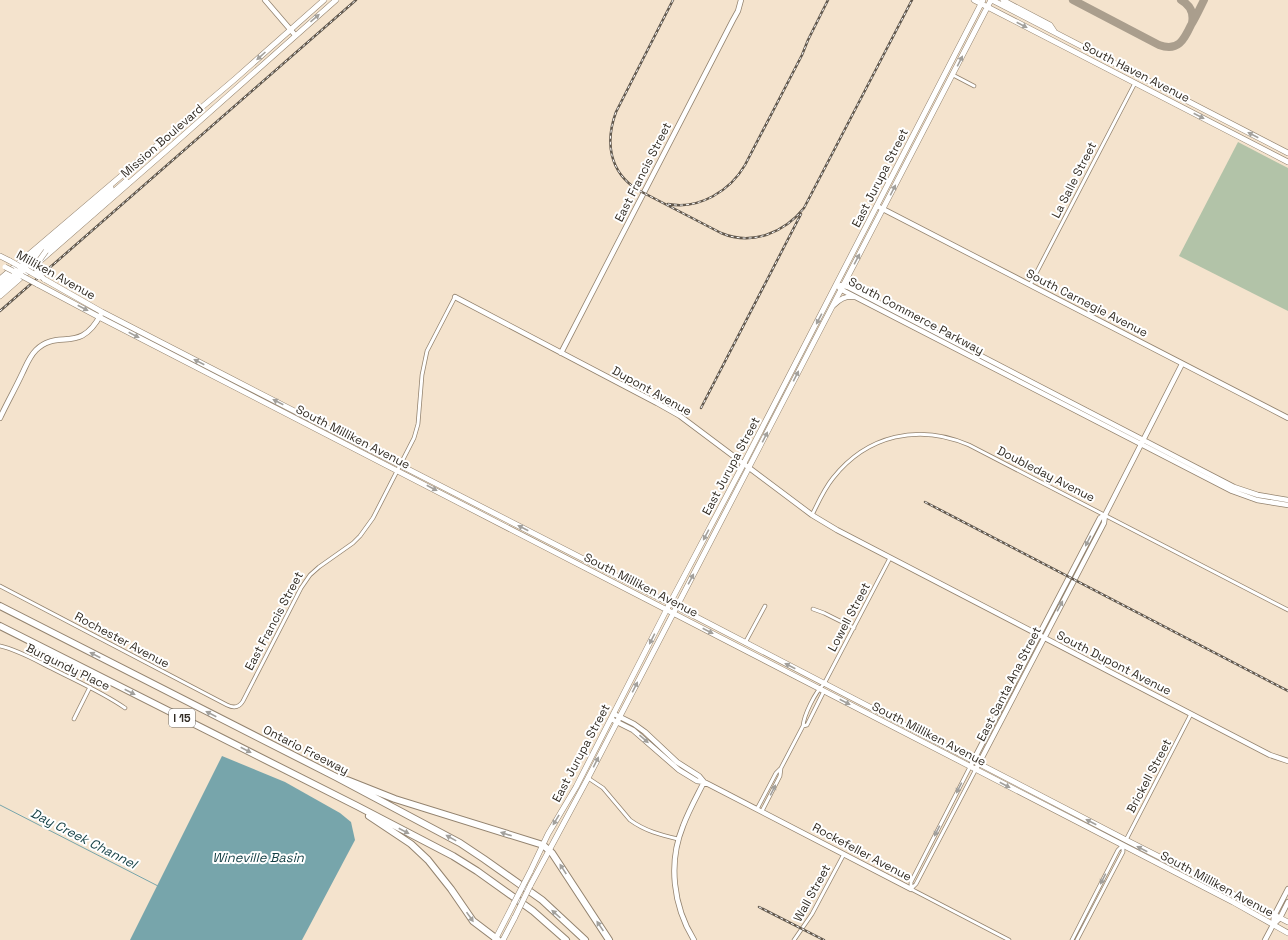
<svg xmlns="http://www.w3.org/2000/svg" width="1288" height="940" font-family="'Space Grotesk',sans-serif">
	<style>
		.green { fill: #b2c3a8 }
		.water { fill: #77a5ab }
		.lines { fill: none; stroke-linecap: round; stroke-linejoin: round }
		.stream { stroke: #77a5ab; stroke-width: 1 }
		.taxiway { stroke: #aa9e8d; stroke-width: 8 }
		.street-casing { stroke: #93836f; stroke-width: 4.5 }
		.secondary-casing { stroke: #93836f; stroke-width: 6 }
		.primary-casing { stroke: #93836f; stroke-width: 6 }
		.highway-casing { stroke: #93836f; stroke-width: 8 }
		.street { stroke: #fff; stroke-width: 3 }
		.secondary { stroke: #fff; stroke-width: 4.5 }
		.primary { stroke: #fff; stroke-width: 5 }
		.highway { stroke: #fff; stroke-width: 6 }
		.rail-casing { stroke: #61584d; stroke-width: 2.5 }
		.rail { stroke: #fff; stroke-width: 1; stroke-dasharray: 3; stroke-linecap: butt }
		.primary-bridge-casing { stroke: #93836f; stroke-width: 6; stroke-linecap: butt }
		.primary-bridge { stroke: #fff; stroke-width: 5 }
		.oneway { fill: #a2a09c }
		.labels { text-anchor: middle; stroke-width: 4; stroke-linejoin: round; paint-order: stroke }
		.shield { fill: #fff; stroke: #6f6b65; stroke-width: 1 }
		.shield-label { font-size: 11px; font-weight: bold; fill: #312b23 }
		.street-label { font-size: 12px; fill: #312b23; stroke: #fff }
		.water-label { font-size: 13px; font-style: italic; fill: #133f44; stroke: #fff }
	</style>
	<rect width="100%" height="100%" fill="#f4e3cd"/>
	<path class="green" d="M1238,142L1288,168V311L1179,256Z"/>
	<path class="water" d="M222,756L285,782L340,813L351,822L355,840L302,940H130Z"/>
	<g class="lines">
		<path class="stream" d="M0,805L158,886"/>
		<path class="taxiway" d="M1073,0L1159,45C1178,52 1184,40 1191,25C1196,17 1200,8 1204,0
			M1181,0C1190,5 1194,13 1192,23"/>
		<g class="street-casing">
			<path id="street" d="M953,75L974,86
				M1030,285L1135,83
				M812,515C818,503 824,489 833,478C867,435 919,423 969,445L1288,610
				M0,586L227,705C233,708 239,708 243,701L301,588L310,575L319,567L353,543L360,536L373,518L414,438L418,424L422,375L427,351L455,297
				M813,609L824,613L854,628
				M745,643L765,606
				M0,646C18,650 35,660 51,668C76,681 102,692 125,708
				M74,719L90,687
				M803,726L807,725L824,691
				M588,778L603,788L630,820C645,831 661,835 678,839
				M757,809L776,773L781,768L803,726C804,715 815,692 824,684L890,558
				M762,811L780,776L781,768
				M1126,840L1191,714
				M911,889L916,884L976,769
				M911,889V882L970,767
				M911,889L1009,940
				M794,940L812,914L844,854
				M1072,940L1118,850L1123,845
				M1077,940L1123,852V846"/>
		</g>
		<g class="secondary-casing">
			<path id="secondary" d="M265,0L295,35
				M877,206L1288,418
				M837,284L840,289L1232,491L1257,500L1288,505
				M841,285L848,287L1234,487L1258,495L1288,500
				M455,297L657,403L680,416L812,515L837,530L1270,755L1288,761
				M834,305C840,299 845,296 854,297
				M561,353L733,20L738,11L741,0
				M0,418C7,403 15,389 22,374C26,366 29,357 36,350C58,328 80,355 101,314
				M614,714L634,724L645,732L677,762L699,776L704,782
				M611,719L633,730L679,770L697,781L704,782L710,785L911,889
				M972,763L1100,518L1105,515
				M976,769L1104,523L1105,515L1182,364
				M1273,925L1274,916L1288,889
				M694,940C673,906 668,863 683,826C689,810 697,796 704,782
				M1265,940L1273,925L1280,918L1288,902"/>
		</g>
		<g class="primary-casing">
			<path id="primary" d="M974,0L1288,162
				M992,0L1288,153
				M1003,0L1008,3L1050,25L1054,31
				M0,256L10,261
				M0,279L235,79L324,0
				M44,279L102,312L234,380L681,609L1126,840L1288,922
				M37,284L99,317L1233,902L1288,933
				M0,285L103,195L111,188
				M0,291L126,181
				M0,296L168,149L336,0
				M530,872L548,834L576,787L670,603L744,463L983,0
				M530,886L588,778L991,0
				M495,940L514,903
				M503,940L515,917"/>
		</g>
		<g class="highway-casing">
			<path id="highway" d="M0,606L336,777L460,843L484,859L542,900L585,940
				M0,626L357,806L453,856L477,871L533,911L566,940
				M347,780L395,799L543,845L552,853L609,940
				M369,816L411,844L428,860L451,889L473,921L498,940"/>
		</g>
		<use href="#street" class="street"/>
		<use href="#secondary" class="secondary"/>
		<use href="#primary" class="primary"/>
		<use href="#highway" class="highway"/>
		<g class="rail-casing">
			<path id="rail" d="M673,0L616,112C605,142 609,172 638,190L721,233C752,246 784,233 804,208L912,0
				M668,204C699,210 730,191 745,165L802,55L808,40L828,0
				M0,311L356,0
				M701,408L801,214
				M925,502L1288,691
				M759,907L824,940"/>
		</g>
		<use href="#rail" class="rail"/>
		<g class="primary-bridge-casing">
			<path id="primary-bridge" d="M10,261L19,266
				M5,267L13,271
				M27,270L39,277
				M22,276L37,284
				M44,279L37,272L36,265L46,251
				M514,903L530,872
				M515,917L530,886"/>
		</g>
		<use href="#primary-bridge" class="primary-bridge"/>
	</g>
	<defs><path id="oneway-solid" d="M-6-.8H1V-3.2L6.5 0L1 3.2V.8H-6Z"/></defs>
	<g class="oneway">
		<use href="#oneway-solid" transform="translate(315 18) rotate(-41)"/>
		<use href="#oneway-solid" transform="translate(1022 25) rotate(27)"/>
		<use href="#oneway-solid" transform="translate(261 56) rotate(138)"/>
		<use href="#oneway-solid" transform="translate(960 61) rotate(-63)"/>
		<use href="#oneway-solid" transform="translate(1199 116) rotate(27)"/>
		<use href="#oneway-solid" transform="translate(1253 135) rotate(-153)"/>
		<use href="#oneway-solid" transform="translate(893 190) rotate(-63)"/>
		<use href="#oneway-solid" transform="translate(857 259) rotate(-62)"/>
		<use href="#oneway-solid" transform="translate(83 308) rotate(28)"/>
		<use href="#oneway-solid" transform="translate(819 319) rotate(118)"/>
		<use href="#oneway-solid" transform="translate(134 335) rotate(27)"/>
		<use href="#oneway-solid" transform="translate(199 362) rotate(-153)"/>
		<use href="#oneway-solid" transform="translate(796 376) rotate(-63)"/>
		<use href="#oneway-solid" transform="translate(278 402) rotate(-153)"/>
		<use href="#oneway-solid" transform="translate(765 437) rotate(-63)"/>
		<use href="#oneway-solid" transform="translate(432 488) rotate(28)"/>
		<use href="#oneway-solid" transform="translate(523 528) rotate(-153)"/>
		<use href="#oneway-solid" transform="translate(706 535) rotate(118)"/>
		<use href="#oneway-solid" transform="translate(1088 541) rotate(117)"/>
		<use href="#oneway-solid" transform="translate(691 579) rotate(-62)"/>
		<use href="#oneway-solid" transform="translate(1060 606) rotate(-62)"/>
		<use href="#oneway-solid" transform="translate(708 631) rotate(27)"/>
		<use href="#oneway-solid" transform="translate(652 639) rotate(117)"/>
		<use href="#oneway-solid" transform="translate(95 655) rotate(-153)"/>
		<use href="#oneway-solid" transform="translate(790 666) rotate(-153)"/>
		<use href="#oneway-solid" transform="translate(635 687) rotate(-63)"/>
		<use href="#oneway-solid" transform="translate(130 692) rotate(27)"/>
		<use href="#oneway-solid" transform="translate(845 702) rotate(27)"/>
		<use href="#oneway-solid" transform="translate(211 714) rotate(-153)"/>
		<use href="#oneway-solid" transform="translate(644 739) rotate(41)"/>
		<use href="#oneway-solid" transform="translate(246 750) rotate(27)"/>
		<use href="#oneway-solid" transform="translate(596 762) rotate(-63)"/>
		<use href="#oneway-solid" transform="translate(1005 785) rotate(28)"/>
		<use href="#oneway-solid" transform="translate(959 788) rotate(117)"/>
		<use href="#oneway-solid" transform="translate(773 790) rotate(-63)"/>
		<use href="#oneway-solid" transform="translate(556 820) rotate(121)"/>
		<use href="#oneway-solid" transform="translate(1091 822) rotate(-153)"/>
		<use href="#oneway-solid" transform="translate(404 831) rotate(28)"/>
		<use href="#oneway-solid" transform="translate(937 831) rotate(117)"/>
		<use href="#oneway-solid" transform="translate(506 834) rotate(-162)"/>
		<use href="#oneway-solid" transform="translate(451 838) rotate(-151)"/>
		<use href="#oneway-solid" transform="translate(1142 849) rotate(-153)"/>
		<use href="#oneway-solid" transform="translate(563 869) rotate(-123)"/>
		<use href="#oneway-solid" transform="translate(1103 879) rotate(117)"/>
		<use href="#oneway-solid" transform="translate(556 914) rotate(-138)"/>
		<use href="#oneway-solid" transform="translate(470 917) rotate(55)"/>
		<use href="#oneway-solid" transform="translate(600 926) rotate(-124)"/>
	</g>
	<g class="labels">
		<rect class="shield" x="169" y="709" width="26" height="18" rx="3"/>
		<g class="shield-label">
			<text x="182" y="722">I 15</text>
		</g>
		<g class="street-label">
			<text transform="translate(1136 72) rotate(27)" y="4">South Haven Avenue</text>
			<text transform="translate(162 141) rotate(-41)" y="4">Mission Boulevard</text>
			<text transform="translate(643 172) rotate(-63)" y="4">East Francis Street</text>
			<text transform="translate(880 178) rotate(-63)" y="4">East Jurupa Street</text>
			<text transform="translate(1074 180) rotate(-63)" y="4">La Salle Street</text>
			<text transform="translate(56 275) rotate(29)" y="4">Milliken Avenue</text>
			<text transform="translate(1087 303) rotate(27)" y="4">South Carnegie Avenue</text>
			<text transform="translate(916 316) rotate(28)" y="4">South Commerce Parkway</text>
			<text transform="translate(652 391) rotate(29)" y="4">Dupont Avenue</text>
			<text transform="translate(353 437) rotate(27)" y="4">South Milliken Avenue</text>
			<text transform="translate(731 466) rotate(-62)" y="4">East Jurupa Street</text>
			<text transform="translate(1046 474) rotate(27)" y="4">Doubleday Avenue</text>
			<text transform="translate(641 585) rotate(27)" y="4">South Milliken Avenue</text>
			<text transform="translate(849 617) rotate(-62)" y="4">Lowell Street</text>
			<text transform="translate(274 621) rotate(-62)" y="4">East Francis Street</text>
			<text transform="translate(122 640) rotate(28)" y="4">Rochester Avenue</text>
			<text transform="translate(1114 663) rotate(27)" y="4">South Dupont Avenue</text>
			<text transform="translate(68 667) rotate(26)" y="4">Burgundy Place</text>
			<text transform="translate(1009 684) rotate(-63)" y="4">East Santa Ana Street</text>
			<text transform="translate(929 734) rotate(27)" y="4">South Milliken Avenue</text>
			<text transform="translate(306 750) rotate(27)" y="4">Ontario Freeway</text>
			<text transform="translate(581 753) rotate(-62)" y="4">East Jurupa Street</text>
			<text transform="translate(1149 776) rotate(-62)" y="4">Brickell Street</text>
			<text transform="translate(862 852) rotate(28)" y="4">Rockefeller Avenue</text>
			<text transform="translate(1217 884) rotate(28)" y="4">South Milliken Avenue</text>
			<text transform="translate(812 893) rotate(-61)" y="4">Wall Street</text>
		</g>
		<g class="water-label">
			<text transform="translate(84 838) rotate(27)" y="5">Day Creek Channel</text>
			<text x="258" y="862">Wineville Basin</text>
		</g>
	</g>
</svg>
